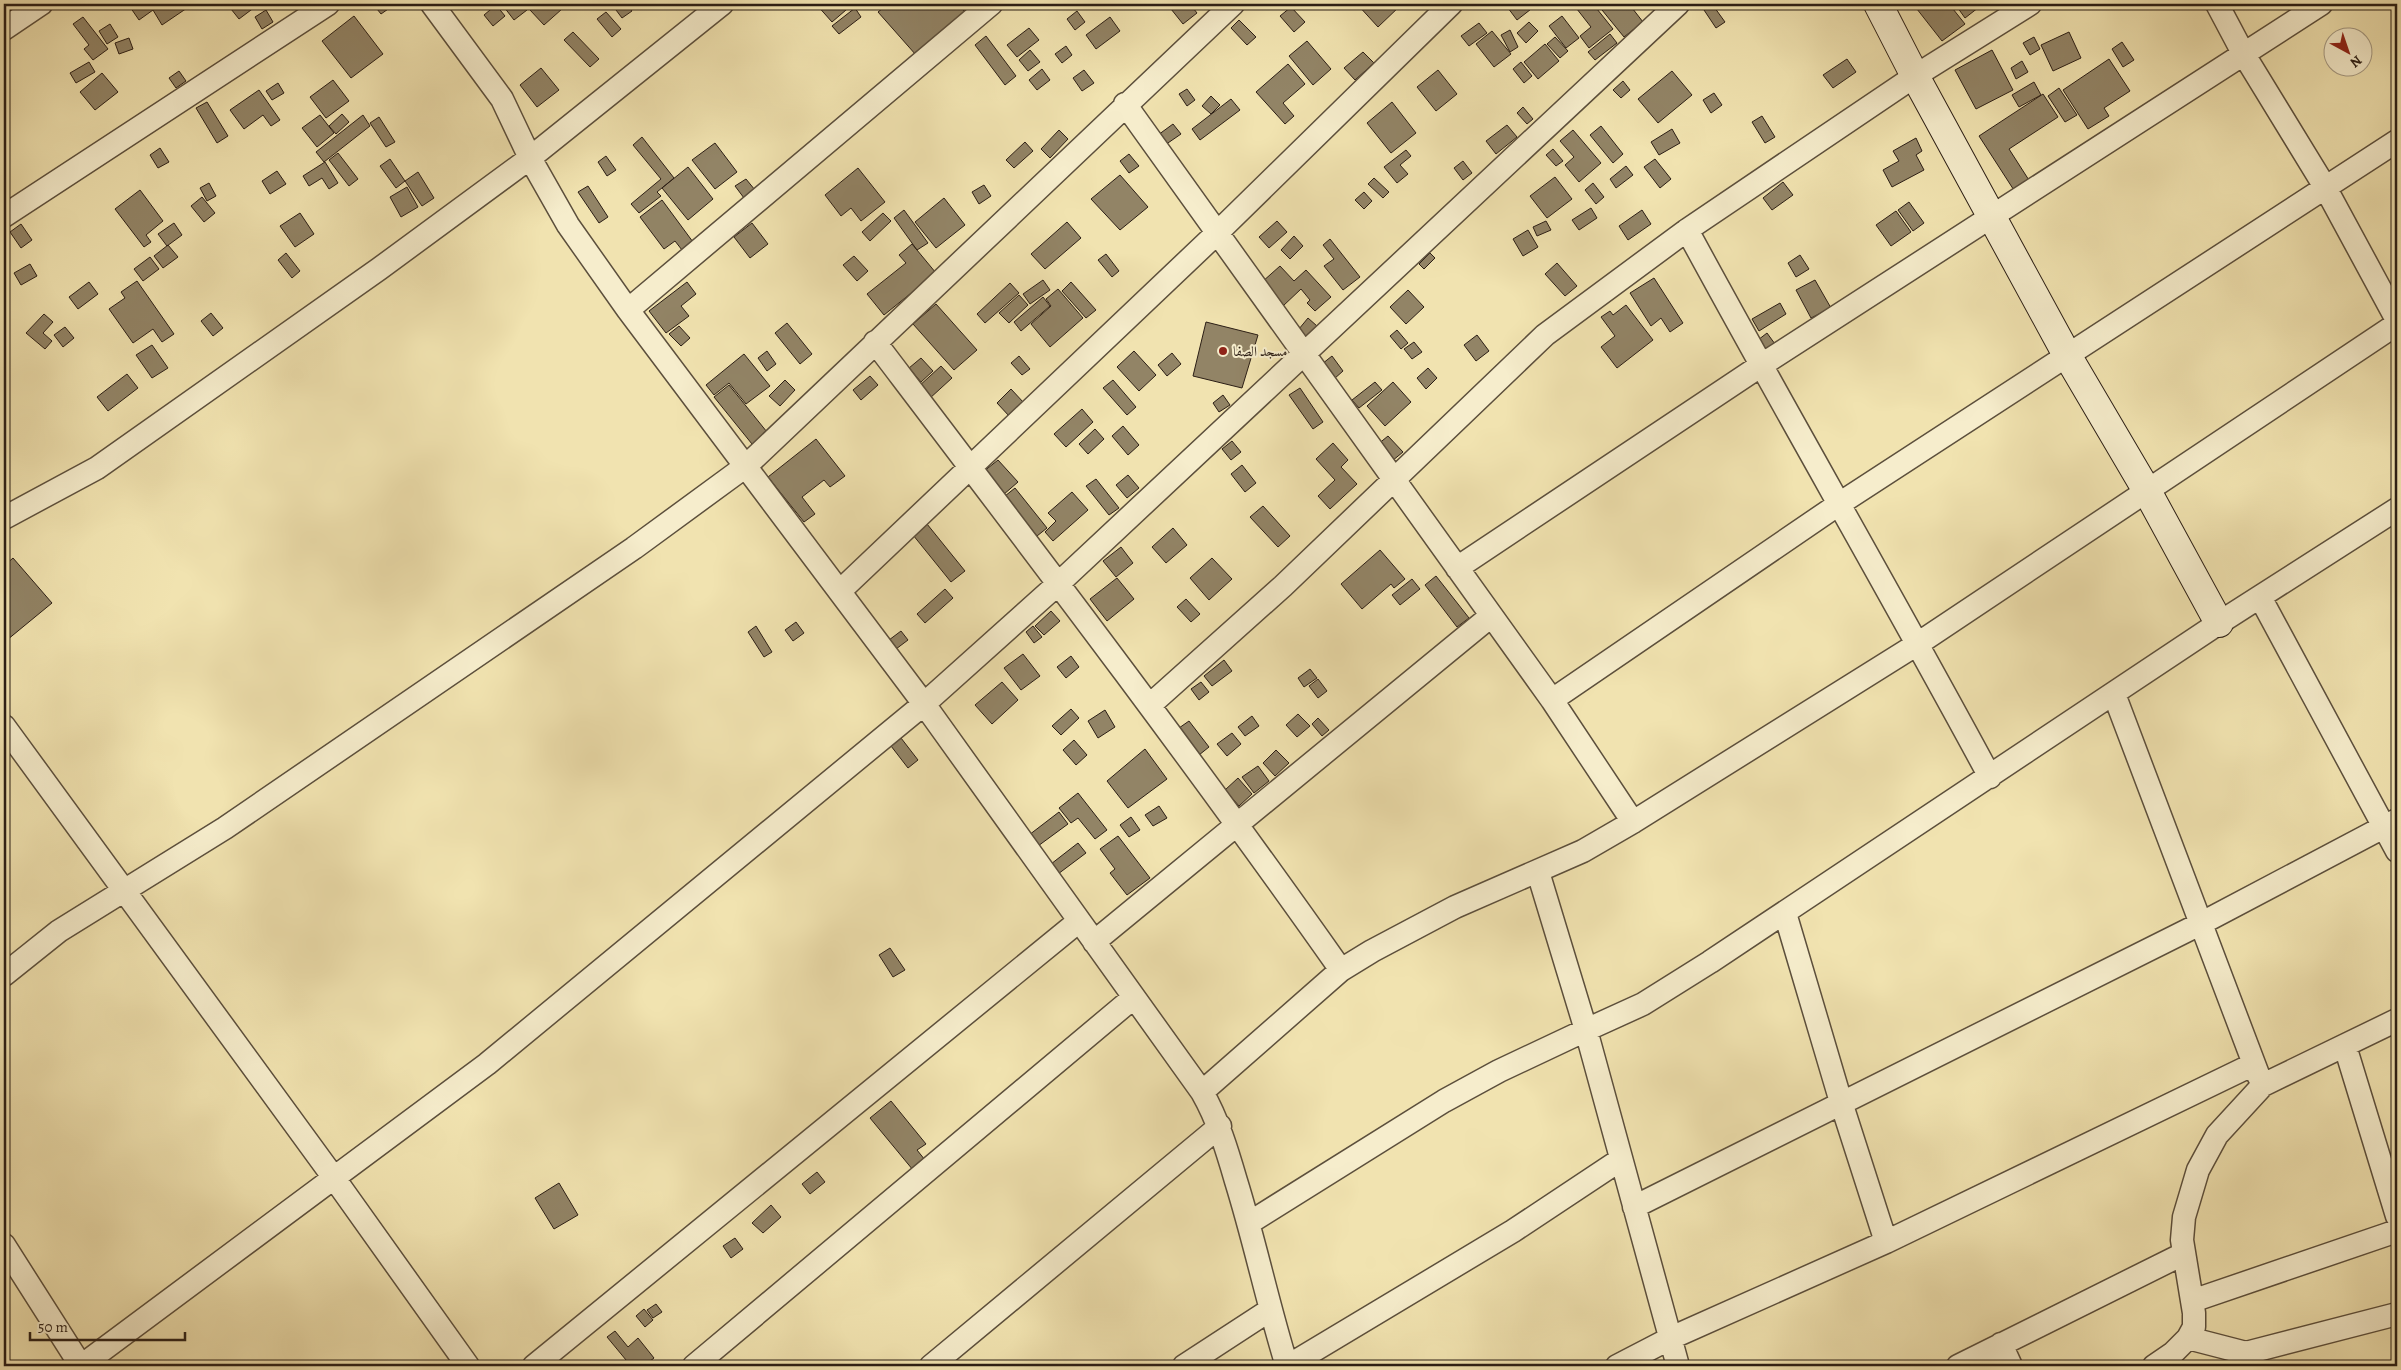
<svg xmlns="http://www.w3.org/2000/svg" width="2401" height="1370" font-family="Alegreya,Amiri,serif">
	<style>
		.building { fill: #928466; stroke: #2b1e15 }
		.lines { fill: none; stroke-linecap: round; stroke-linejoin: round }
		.street-casing { stroke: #5c4f3c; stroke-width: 25 }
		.secondary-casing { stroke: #2b1e15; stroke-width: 30 }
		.street { stroke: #f6edcc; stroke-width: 22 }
		.secondary { stroke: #f6edcc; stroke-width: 28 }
		.poi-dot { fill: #8f2418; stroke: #f6edcc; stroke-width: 2 }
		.labels { text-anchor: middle; stroke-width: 4; stroke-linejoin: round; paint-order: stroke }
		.poi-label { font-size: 14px; fill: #2b1e15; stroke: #f6edcc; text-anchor: start }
	</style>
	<rect width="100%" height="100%" fill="#f1e3b0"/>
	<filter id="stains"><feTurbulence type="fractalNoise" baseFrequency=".004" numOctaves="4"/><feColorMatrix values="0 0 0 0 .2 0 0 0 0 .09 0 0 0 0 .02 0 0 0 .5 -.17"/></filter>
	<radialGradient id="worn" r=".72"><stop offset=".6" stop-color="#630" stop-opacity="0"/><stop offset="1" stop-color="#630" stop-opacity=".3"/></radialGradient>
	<path class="building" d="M128,4H188L190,6L162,25L153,10L139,20Z
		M227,4H259L239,19Z
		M373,4H389L391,7L381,14Z
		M507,4H522L527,10L514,20L504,7Z
		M537,4H557L562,9L544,25L530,10Z
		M616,4H627L632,11L622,18L613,6Z
		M816,4H853L832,22Z
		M888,4H958L965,12L916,55L878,12Z
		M1167,4H1190L1197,13L1183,24Z
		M1357,4H1399L1401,5L1378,27Z
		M1505,4H1533L1535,6L1517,20Z
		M1573,4H1593L1613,29L1589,48L1580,36L1591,27Z
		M1610,4H1629L1643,22L1624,37L1602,10Z
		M1712,4L1725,22L1716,28L1704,10Z
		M1913,4H1949L1965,24L1942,41Z
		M1955,4H1983L1965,18Z
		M496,5L505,16L493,26L484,15Z
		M1291,7L1305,22L1294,32L1280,16Z
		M855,8L861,17L839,34L832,26Z
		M266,10L273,22L262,29L255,17Z
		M1077,11L1085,22L1075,30L1067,19Z
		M606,12L621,29L612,37L597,19Z
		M354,16L383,54L351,78L322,41Z
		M1562,16L1579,38L1566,48L1549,26Z
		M83,17L108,49L93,60L84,49L89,45L73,24Z
		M1110,17L1120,31L1096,49L1086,35Z
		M1239,20L1256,37L1247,45L1231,28Z
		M1529,22L1538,31L1526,43L1517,33Z
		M1479,23L1487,33L1469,46L1461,36Z
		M110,24L118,37L107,44L99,31Z
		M1029,28L1039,40L1017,57L1007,45Z
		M1510,30L1518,47L1510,52L1501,35Z
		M1492,31L1511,54L1494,67L1476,44Z
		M573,32L599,59L590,67L564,40Z
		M2069,32L2081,58L2053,71L2041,45Z
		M1610,34L1617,43L1595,60L1588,52Z
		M986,36L1016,76L1005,85L975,45Z
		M1555,37L1568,51L1560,58L1547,44Z
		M2034,37L2040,49L2030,55L2023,43Z
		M129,38L133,49L119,54L115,43Z
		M1307,41L1331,69L1313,85L1289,56Z
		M2122,42L2134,60L2123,67L2112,49Z
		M1545,44L1559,61L1538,79L1524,62Z
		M1066,46L1072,55L1062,63L1055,54Z
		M1030,50L1040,62L1028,71L1019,60Z
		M1992,50L2013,90L1976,109L1955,70Z
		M1363,52L1374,63L1355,80L1344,68Z
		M1847,59L1856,72L1833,88L1823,75Z
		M2109,59L2130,91L2104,108L2109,116L2088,129L2063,90Z
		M2022,61L2028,72L2016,79L2011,68Z
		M89,62L95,72L76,83L70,73Z
		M1521,62L1532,76L1524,83L1513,69Z
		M1288,64L1305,84L1283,103L1294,116L1285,124L1256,92Z
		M541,68L559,90L537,107L520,85Z
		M1042,69L1050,80L1037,90L1029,80Z
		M1084,70L1094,83L1082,91L1073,78Z
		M1438,70L1457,94L1436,111L1417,87Z
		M179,71L186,81L176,88L169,78Z
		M1672,71L1692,95L1658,123L1638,99Z
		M102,73L118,92L95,110L80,92Z
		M333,80L349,101L326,118L310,97Z
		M1623,81L1630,90L1621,98L1613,90Z
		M2034,82L2041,95L2019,107L2012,95Z
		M278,83L284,93L272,100L266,91Z
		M2059,88L2077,115L2065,122L2048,96Z
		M1187,89L1195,100L1187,106L1179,94Z
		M259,90L280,120L271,126L263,115L244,129L230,110Z
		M1714,93L1722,105L1711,113L1703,100Z
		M2043,94L2058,117L2009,149L2034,188L2019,198L1979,136Z
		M1211,96L1220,105L1211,114L1202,106Z
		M1231,99L1240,110L1200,140L1192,129Z
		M207,102L228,136L217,143L196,108Z
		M1392,102L1416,133L1391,153L1367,123Z
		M1523,107L1533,119L1527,124L1517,113Z
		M342,114L349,122L336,134L329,126Z
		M320,115L334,133L317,147L302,128Z
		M363,115L370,126L324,162L316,152Z
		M1762,116L1775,137L1765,143L1752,122Z
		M379,117L395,142L386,147L370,123Z
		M1173,124L1181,134L1165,145L1158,135Z
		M1507,125L1517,137L1496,154L1486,141Z
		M1601,126L1623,154L1613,163L1590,135Z
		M1672,129L1680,143L1659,155L1651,142Z
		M1059,130L1068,139L1050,158L1041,149Z
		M1573,130L1601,163L1579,182L1565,165L1574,157L1560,141Z
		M642,137L674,178L657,192L661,196L639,213L631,204L661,179L633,145Z
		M1916,138L1922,151L1916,155L1924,170L1892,187L1883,170L1899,161L1893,151Z
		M1025,142L1033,151L1014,168L1006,160Z
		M715,143L737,172L715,189L692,160Z
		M160,148L169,162L158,168L150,155Z
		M1553,149L1563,161L1556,166L1546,155Z
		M1406,150L1411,156L1400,165L1408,174L1397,183L1384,167Z
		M338,153L358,179L349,186L329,160Z
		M1129,154L1139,166L1129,173L1120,161Z
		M606,156L616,170L607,176L598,162Z
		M390,159L405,181L396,188L380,166Z
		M1655,159L1671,179L1660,188L1644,167Z
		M1463,161L1472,173L1463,180L1454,168Z
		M325,162L338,183L329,189L322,178L309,186L303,176Z
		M1626,166L1633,175L1616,188L1610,179Z
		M688,167L713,199L688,220L662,188Z
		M858,168L885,202L861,221L851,208L841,216L825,195Z
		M277,171L286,184L270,194L262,181Z
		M418,172L434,198L422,206L405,181Z
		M1120,175L1148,207L1120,230L1091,199Z
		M1555,177L1572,199L1547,218L1530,196Z
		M1374,178L1389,192L1383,198L1368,184Z
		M746,179L755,190L744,198L735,186Z
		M1783,182L1793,195L1772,210L1763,198Z
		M209,183L216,196L207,201L200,188Z
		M1593,183L1604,197L1596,204L1585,190Z
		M984,185L991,196L979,204L972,192Z
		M588,186L608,217L599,223L578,192Z
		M407,187L418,207L401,217L390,197Z
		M140,190L163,221L146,235L151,242L144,247L115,209Z
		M1364,192L1372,201L1364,209L1355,200Z
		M202,197L215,213L204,222L191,206Z
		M944,198L965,225L936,248L915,222Z
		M662,200L693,242L682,250L675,241L664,249L640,217Z
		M1909,202L1924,223L1913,231L1898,210Z
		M1591,208L1597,218L1579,230L1572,220Z
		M904,210L928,243L917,250L894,218Z
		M1642,210L1651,224L1628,240L1619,226Z
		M1896,211L1911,232L1891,246L1876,225Z
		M300,213L314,234L295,247L280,226Z
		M883,213L891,221L870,241L862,232Z
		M1277,221L1287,232L1269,248L1259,237Z
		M1546,221L1551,230L1537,236L1533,227Z
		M1067,222L1081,238L1045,269L1031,254Z
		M174,223L182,235L167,246L158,234Z
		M752,223L768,244L750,258L734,237Z
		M21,224L32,240L21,248L10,232Z
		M1528,230L1538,247L1523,256L1513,239Z
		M1294,236L1303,246L1290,259L1281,250Z
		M1330,239L1360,277L1343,290L1324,266L1334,259L1323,245Z
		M912,244L936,273L884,315L867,294L906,263L899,255Z
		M168,245L178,257L163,268L154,256Z
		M286,253L300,271L292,278L278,260Z
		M1430,253L1435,258L1424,269L1419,264Z
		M1106,254L1119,271L1112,277L1098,260Z
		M1800,255L1809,269L1796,277L1788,263Z
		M854,256L868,271L857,281L843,265Z
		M150,257L159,269L143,281L134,269Z
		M1557,263L1577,286L1565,296L1545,274Z
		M30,264L37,276L21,285L14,273Z
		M1280,266L1294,281L1306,270L1331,297L1315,311L1307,303L1310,300L1301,289L1283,306L1262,282Z
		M1654,278L1683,323L1670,332L1661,318L1651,326L1630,293Z
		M1043,280L1050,290L1030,304L1023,294Z
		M1815,280L1831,308L1811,318L1796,290Z
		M137,281L174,334L162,342L153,329L133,343L109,309L125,298L121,292Z
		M89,282L98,294L78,309L69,297Z
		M687,282L696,294L681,306L689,316L666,333L649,311Z
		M1071,282L1096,310L1086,318L1062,291Z
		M1010,283L1019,293L985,323L977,314Z
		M1058,289L1083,318L1050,347L1031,324L1051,306L1046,299Z
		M1408,290L1424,307L1406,324L1390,307Z
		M1019,295L1028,305L1009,323L999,313Z
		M1043,297L1050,306L1021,331L1014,322Z
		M1780,303L1786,314L1759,331L1752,319Z
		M936,304L977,350L954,370L913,324Z
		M1626,305L1653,340L1617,368L1601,347L1615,336L1601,317L1610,311L1613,315Z
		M211,313L223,328L213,336L201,321Z
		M44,314L53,322L43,333L52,341L45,349L26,333Z
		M1308,318L1317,326L1303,343L1294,335Z
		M1206,322L1258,335L1242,388L1193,376Z
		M787,323L812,354L800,364L775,333Z
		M679,326L690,338L681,346L669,334Z
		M65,327L74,338L63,347L54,335Z
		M1397,330L1408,343L1401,349L1390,336Z
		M1767,333L1775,344L1757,358L1749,347Z
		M1477,335L1489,351L1476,361L1464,345Z
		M1414,342L1422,352L1412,359L1404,349Z
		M152,345L168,368L152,378L136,355Z
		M767,351L776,364L767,371L758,358Z
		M1134,351L1156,375L1139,391L1117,367Z
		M1172,353L1181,364L1167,376L1158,365Z
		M744,354L770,386L746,404L729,383L714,395L706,385Z
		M1019,356L1030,369L1022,375L1011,363Z
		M1332,356L1343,371L1334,379L1322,364Z
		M921,358L933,371L921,382L909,368Z
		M941,366L952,378L929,399L918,387Z
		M1428,368L1437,378L1426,389L1417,378Z
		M127,374L138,388L108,411L97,397Z
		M870,376L878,385L861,400L853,390Z
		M785,380L795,390L780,406L769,396Z
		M1113,380L1136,407L1127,415L1103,388Z
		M1375,382L1382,390L1359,408L1352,400Z
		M1393,382L1411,402L1385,426L1367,406Z
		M729,385L767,432L752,444L714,397Z
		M1300,388L1323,422L1313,429L1289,395Z
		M1011,389L1024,403L1010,417L997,403Z
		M1223,395L1230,405L1219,412L1213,403Z
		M1082,409L1093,422L1066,447L1054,434Z
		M1123,426L1139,445L1128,455L1112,436Z
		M1095,429L1104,439L1088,454L1079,444Z
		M1388,436L1403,452L1392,461L1377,445Z
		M816,439L845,476L830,487L824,480L802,497L815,514L804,522L768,477Z
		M1232,441L1241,452L1231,460L1222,449Z
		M1333,443L1348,460L1341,467L1357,484L1330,509L1318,496L1335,480L1316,459Z
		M998,460L1018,482L1003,495L983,472Z
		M1242,465L1256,483L1245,492L1231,474Z
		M1128,475L1139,488L1127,498L1116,485Z
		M1096,479L1119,508L1109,515L1086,486Z
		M1015,488L1047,528L1037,536L1005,496Z
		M1072,492L1088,510L1053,541L1045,532L1056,521L1048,513Z
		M1263,506L1290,536L1278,547L1250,517Z
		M927,524L965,571L951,582L913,535Z
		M1173,528L1187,545L1166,563L1152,547Z
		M1121,547L1133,563L1116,577L1103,561Z
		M1380,550L1405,579L1394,588L1391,584L1362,609L1341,584Z
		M13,558L52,603L7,640L4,636V566Z
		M1212,558L1232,579L1209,600L1190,578Z
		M1436,576L1469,618L1457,627L1425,585Z
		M1117,578L1134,599L1107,621L1090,599Z
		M1412,579L1420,589L1400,605L1392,595Z
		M945,589L953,598L925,623L917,614Z
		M1186,599L1200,614L1191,622L1177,607Z
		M1051,611L1060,621L1044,635L1035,626Z
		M796,622L804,633L793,641L785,630Z
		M756,626L772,652L764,657L748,632Z
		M1033,626L1042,637L1034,643L1026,632Z
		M901,631L908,640L896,649L889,640Z
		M1023,654L1040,676L1021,690L1004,668Z
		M1071,656L1079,667L1066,678L1057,667Z
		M1224,660L1232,671L1212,686L1204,676Z
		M1310,669L1317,678L1304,687L1298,678Z
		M1318,679L1327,691L1318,698L1309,686Z
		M1002,682L1018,700L992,724L975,705Z
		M1201,682L1209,692L1199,700L1191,689Z
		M1071,709L1079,718L1061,735L1052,726Z
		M1105,710L1115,727L1098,738L1088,721Z
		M1298,714L1310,726L1297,737L1286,725Z
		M1252,716L1259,726L1245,736L1238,727Z
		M1318,718L1329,730L1322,736L1312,724Z
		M1189,721L1209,747L1199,755L1179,728Z
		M1232,733L1241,744L1227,756L1217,744Z
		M901,738L918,760L908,768L891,746Z
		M1074,740L1087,755L1076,765L1063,750Z
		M1145,749L1167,779L1128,808L1107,781Z
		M1276,750L1289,763L1275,776L1263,763Z
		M1258,766L1269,781L1254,793L1242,777Z
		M1238,778L1252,794L1239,806L1225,790Z
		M1078,793L1107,830L1095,839L1078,818L1071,823L1059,808Z
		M1159,806L1167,818L1153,826L1145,815Z
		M1059,812L1068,824L1038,846L1029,835Z
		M1131,817L1140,830L1129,837L1120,825Z
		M1118,836L1150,878L1127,895L1110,873L1115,869L1100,849Z
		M1078,843L1086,853L1058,874L1051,864Z
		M890,948L905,970L893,977L879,955Z
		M891,1101L926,1144L917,1150L925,1160L913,1170L870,1118Z
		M817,1172L825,1182L810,1194L802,1184Z
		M559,1183L578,1215L554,1229L535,1198Z
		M771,1205L781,1217L763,1233L752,1223Z
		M735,1238L743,1249L731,1258L723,1246Z
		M656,1304L662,1312L653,1318L647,1310Z
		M644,1309L653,1320L645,1327L636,1316Z
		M615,1331L628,1347L638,1338L654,1358L644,1366H631L607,1337Z"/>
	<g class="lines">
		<g class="street-casing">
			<path id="street" d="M432,4L502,99L530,158L568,225L628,310L924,704L1202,1092C1218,1120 1227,1150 1236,1181C1255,1242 1268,1305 1287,1366
				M2217,4L2243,53L2325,187L2397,320
				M4,29L41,4
				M1125,104L1552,700L1633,822
				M4,216L328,4
				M1687,230C1786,413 1891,593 1990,777
				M628,310L991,4
				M875,342C1033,550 1191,757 1341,970
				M4,518L97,468L379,269L530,158L722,4
				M1457,568L1760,366L2321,4
				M840,591L1217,233L1451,4
				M2260,597L2397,851
				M2114,694L2259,1077
				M1552,700L1839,504L2397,141
				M1150,705L1283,586L1545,335L1687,230L1915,76L2030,4
				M4,726L334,1178L468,1366
				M1785,913L1841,1102L1886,1242
				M1094,942L1491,616
				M4,975L59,931L225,828L634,548L746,466L1233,4
				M2345,1046L2397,1216
				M1202,1092L1341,970L1372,951L1455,907L1583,851L1633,822L1919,643L2397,324
				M1634,1207L2200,924L2397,820
				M1249,1223L1444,1101L1499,1071L1586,1030L1538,872
				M4,1245L81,1366
				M2192,1301L2397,1231
				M2188,1338L2246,1353L2397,1314
				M2001,1344L2011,1366
				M81,1366L487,1064L924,704L1059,583L1678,4
				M534,1366L1079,921
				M694,1366L1133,998
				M931,1366L1220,1126
				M1184,1366L1270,1310
				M1288,1366L1513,1231L1620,1160
				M1617,1366L1671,1338L1886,1242L2254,1064
				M1678,1366L1586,1030L1643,1004L1710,962L2219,623L2397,509
				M1958,1366L2183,1254
				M2154,1366L2173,1353L2188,1338L2194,1327V1313L2182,1240L2184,1217L2198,1170L2217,1135L2263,1085L2397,1020"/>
		</g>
		<g class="secondary-casing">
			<path id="secondary" d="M1878,4L1915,76L2067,355L2147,491L2219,623"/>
		</g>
		<use href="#street" class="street"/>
		<use href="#secondary" class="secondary"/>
	</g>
	<circle class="poi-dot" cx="1223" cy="351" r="5"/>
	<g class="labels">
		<g class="poi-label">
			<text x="1233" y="356">مسجد الصفا</text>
		</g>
	</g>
	<rect width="2401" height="1370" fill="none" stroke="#f1e3b0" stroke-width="20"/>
	<rect x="5" y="5" width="2391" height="1360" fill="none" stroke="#2b1e15" stroke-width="2.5"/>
	<rect x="10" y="10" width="2381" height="1350" fill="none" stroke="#2b1e15"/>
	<g transform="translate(2348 52) rotate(140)"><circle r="24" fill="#f6edcc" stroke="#a59a83"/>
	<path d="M0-4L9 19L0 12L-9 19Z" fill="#8f2418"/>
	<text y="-8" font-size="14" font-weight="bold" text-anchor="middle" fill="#2b1e15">N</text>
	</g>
	<path d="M30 1332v8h155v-8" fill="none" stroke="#2b1e15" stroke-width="2.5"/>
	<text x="38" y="1332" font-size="15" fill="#2b1e15" stroke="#f6edcc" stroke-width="4" paint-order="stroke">50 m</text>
	<rect width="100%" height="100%" filter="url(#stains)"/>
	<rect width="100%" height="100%" fill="url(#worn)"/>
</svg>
